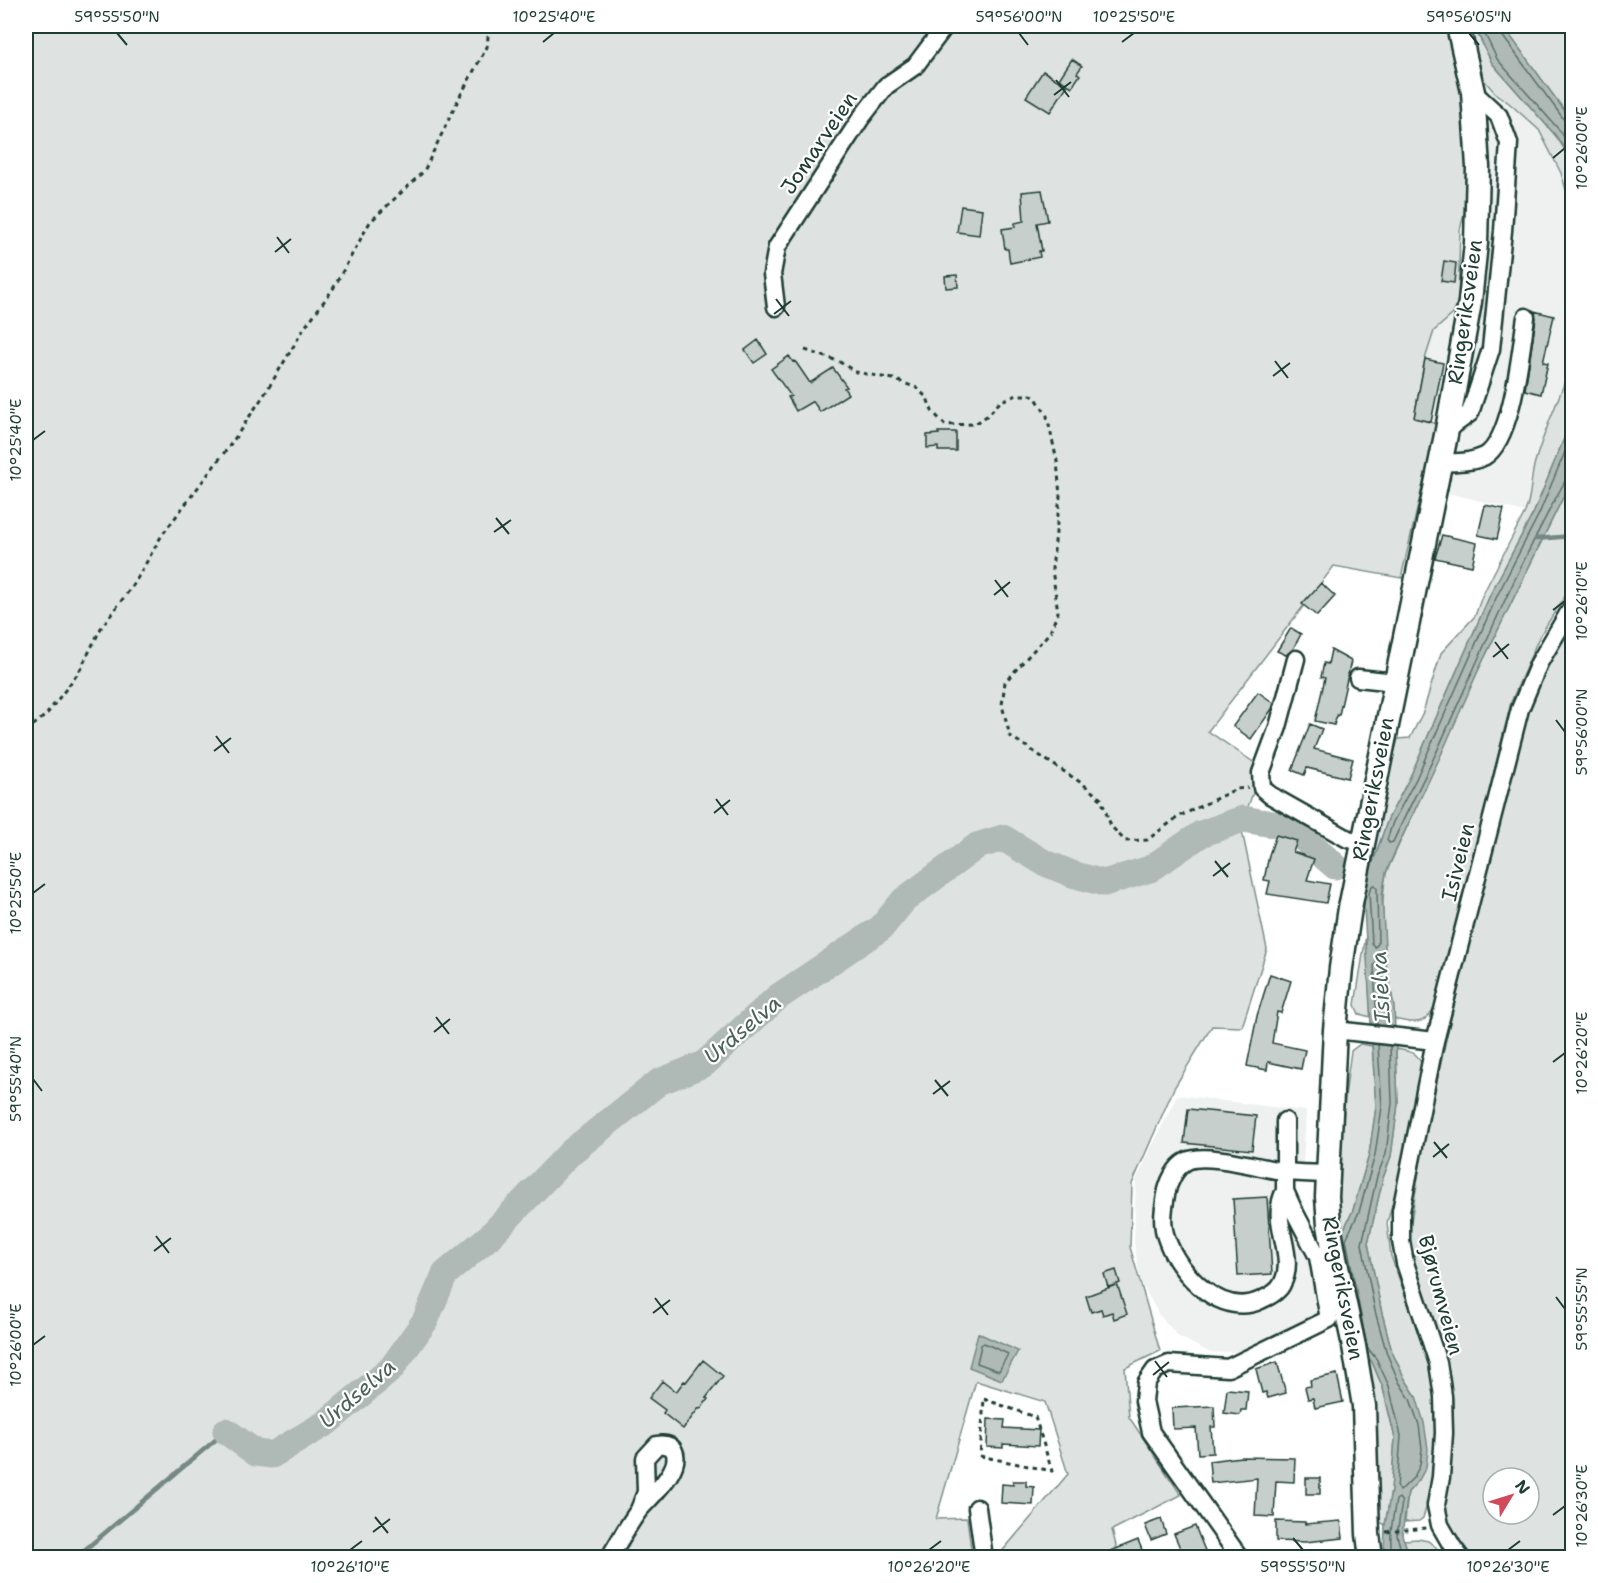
<svg xmlns="http://www.w3.org/2000/svg" width="1598" height="1583" font-family="'Shantell Sans',sans-serif">
	<style>
		.built { fill: #eef1f0 }
		.green { fill: #dee3e2; stroke: #7e908b; stroke-width: 1.5; fill-rule: evenodd }
		.water { fill: #afbab7; stroke: #758883; stroke-width: 1.5 }
		.lines { fill: none; stroke-linecap: round; stroke-linejoin: round }
		.shore { stroke: #596f68; stroke-width: 1.5 }
		.stream { stroke: #758883; stroke-width: 4.5 }
		.river { stroke: #afbab7; stroke-width: 27 }
		.building { fill: #c7cfcc; stroke: #1f3d34; stroke-width: 1.5 }
		.minor-casing { stroke: #1f3d34; stroke-width: 21 }
		.major-casing { stroke: #1f3d34; stroke-width: 27 }
		.path { stroke: #1f3d34; stroke-width: 3; stroke-dasharray: 4.5 4.5; stroke-linecap: butt }
		.minor { stroke: #fff; stroke-width: 16 }
		.major { stroke: #fff; stroke-width: 22 }
		.ticks { fill: none; stroke: #1f3d34; stroke-width: 2 }
		.labels { text-anchor: middle; stroke-width: 4.5; stroke-linejoin: round; paint-order: stroke }
		.street-label { font-size: 21px; fill: #1f3d34; stroke: #fff }
		.water-label { font-size: 22px; font-style: italic; fill: #4a625b; stroke: #fff }
		.neatline { fill: none; stroke: #1f3d34; stroke-width: 2 }
		.ticks-label { font-size: 15px; text-anchor: middle; fill: #1f3d34 }
	</style>
	<rect width="100%" height="100%" fill="#fff"/>
	<filter id="ink" filterUnits="userSpaceOnUse"><feTurbulence type="fractalNoise" baseFrequency=".0167" numOctaves="2"/><feDisplacementMap in="SourceGraphic" scale="12" xChannelSelector="R" yChannelSelector="G"/><feConvolveMatrix kernelMatrix="1 2 1 2 8 2 1 2 1" color-interpolation-filters="sRGB"/></filter>
	<g filter="url(#ink)">
		<path class="built" d="M1484,80L1496,94L1509,103L1539,130L1561,173L1569,200L1572,231V362L1536,458L1530,478L1529,503L1525,512L1444,492L1489,169L1490,140Z
			M1457,304L1437,424L1414,418L1425,359L1434,331L1453,314Z
			M1177,1095L1306,1111L1303,1166L1290,1181L1283,1209L1309,1258L1316,1314L1248,1351L1211,1353L1179,1337L1159,1315L1141,1282L1134,1243L1136,1180Z"/>
		<path class="green" d="M26,26H1447L1459,77L1466,120L1468,158L1467,201L1460,230L1458,303L1453,314L1434,331L1425,359L1414,418L1437,424L1401,578L1334,566L1208,731L1262,768L1241,826L1267,949L1242,1027L1212,1026L1174,1088L1132,1184L1130,1247L1160,1351L1125,1368L1129,1417L1181,1495L1112,1530L1119,1557H993L999,1555L1068,1474L1045,1402L976,1381L936,1519L967,1518L972,1557L26,1558Z
			M1474,26L1492,63L1556,136L1572,160V231L1569,200L1561,173L1539,130L1509,103L1496,94L1484,80L1469,30Z
			M1503,26H1572V121Z
			M1572,362V419L1534,512L1491,593L1410,777L1388,819L1363,891L1383,791L1398,739L1410,738L1423,712L1441,653L1475,616L1482,596L1525,512C1532,496 1530,479 1535,462C1545,428 1561,395 1572,362Z
			M1572,479V585L1539,637L1511,702L1439,999C1427,1023 1421,1026 1394,1019C1393,1000 1388,982 1386,963C1382,933 1381,902 1386,873L1477,673Z
			M1572,621V1557H1470L1462,1548L1442,1512L1451,1442L1453,1400L1445,1363L1413,1263L1409,1242L1411,1222L1423,1145L1447,1035L1514,754L1535,688ZM1493,1478H1529V1514H1493Z
			M1366,935L1371,1017L1359,1014L1355,1005Z
			M1360,1044L1372,1046L1376,1107L1369,1155L1353,1210L1340,1238C1337,1176 1342,1113 1351,1051Z
			M1396,1049C1410,1051 1420,1052 1422,1068L1401,1172L1387,1223L1391,1256L1430,1365L1436,1399L1435,1460L1431,1491L1423,1518L1419,1521L1405,1522L1408,1492L1419,1480L1416,1396L1405,1379L1392,1352L1381,1309L1368,1243L1383,1178L1391,1156L1398,1104Z
			M1362,1350L1372,1362L1383,1388L1395,1438L1391,1491L1385,1525L1379,1521L1378,1516L1377,1444L1372,1391Z
			M1418,1539L1428,1541L1448,1557H1410L1404,1540Z"/>
		<path class="water" d="M1474,26H1503L1572,121V160L1556,136L1492,63Z
			M1572,419V479L1477,673L1441,755L1394,854L1386,873L1382,895L1386,963L1394,1006L1398,1104L1391,1156L1383,1178L1368,1243L1381,1309L1392,1352L1405,1379L1416,1396L1424,1423L1428,1449L1426,1467L1419,1480L1408,1492L1402,1535L1410,1557H1388L1384,1552L1385,1525L1391,1491L1395,1438L1383,1388L1372,1362L1362,1350L1340,1238L1353,1210L1369,1155L1376,1107L1363,891L1388,819L1410,777L1491,593L1534,512Z
			M978,1333L1018,1351L1002,1380L969,1367Z"/>
		<g class="lines">
			<path class="shore" d="M1481,26L1497,59L1561,132L1572,149
				M1498,26L1499,31L1565,121L1572,124
				M1572,435L1539,514L1497,596L1416,779L1393,822L1387,840L1389,843L1393,842C1407,811 1423,781 1437,751C1478,660 1517,568 1565,481L1572,478
				M1375,885L1377,888L1378,944L1375,947L1372,944L1369,893L1372,886Z
				M1377,1025L1374,965L1377,962L1380,965L1388,1006L1389,1026
				M1378,1045L1382,1107L1375,1155L1359,1212L1346,1239L1367,1347L1377,1360L1389,1386L1401,1436L1397,1488L1400,1491L1414,1477L1420,1465L1422,1449L1419,1425L1410,1399L1399,1382L1387,1354L1375,1311L1362,1244L1377,1176L1386,1154L1392,1103L1390,1046
				M984,1343L1008,1354L999,1371L977,1363L981,1345Z
				M1392,1558C1389,1533 1392,1524 1396,1500L1399,1498L1402,1502L1397,1535L1403,1558"/>
			<path class="stream" d="M1536,539L1572,536
				M75,1558L226,1431"/>
			<path class="river" d="M226,1431L256,1453L272,1455L326,1423L391,1369L425,1321L445,1274L490,1236L571,1152L659,1082L704,1064L778,997L881,928L904,900L977,846L1003,838L1043,862L1072,874L1104,883L1150,869L1201,834L1243,819L1290,827L1335,866"/>
		</g>
		<path class="building" d="M1072,59L1082,66L1077,73L1080,75L1072,87L1059,79Z
			M1043,71L1067,86L1050,112L1026,97Z
			M1042,190L1048,221L1037,223L1042,251H1039L1040,257L1010,263L1008,249H1005L1002,229L1015,227V223L1024,221L1022,192Z
			M961,206L982,209L979,235L957,232Z
			M1444,261L1456,263L1454,283L1441,281Z
			M957,275L958,287L946,288L945,276Z
			M1534,311L1554,316L1543,362L1548,363L1541,394L1525,390L1536,318Z
			M758,340L767,354L754,363L745,350Z
			M789,356L793,362L795,361L810,383L833,368L847,387L844,388L848,394L820,412L813,401L796,411L788,397L791,396L771,369Z
			M1425,359L1443,363L1431,422L1414,418Z
			M938,432H956V451H938V447L927,448V435L939,434Z
			M1485,505L1504,509L1497,539L1478,535Z
			M1442,535L1477,543L1472,566L1435,558Z
			M1321,583L1335,596L1317,616L1302,604Z
			M1291,628L1301,634L1293,649L1286,655L1277,651Z
			M1331,650L1351,661L1339,715H1337L1334,725L1315,721L1325,678L1321,677L1324,663L1328,664Z
			M1258,692L1274,703L1272,709L1251,739L1233,726Z
			M1310,724L1322,729L1314,749L1353,759L1348,778L1307,768L1304,775L1292,770Z
			M1276,835L1297,841L1293,852L1314,859L1307,880L1330,884L1326,903L1267,894L1270,881L1264,880L1269,855Z
			M1270,974L1291,981L1281,1013L1277,1012L1272,1043L1305,1050L1301,1069L1268,1062L1267,1070L1247,1066L1257,1016Z
			M1188,1109L1256,1116L1252,1150L1184,1143Z
			M1267,1197L1272,1274L1238,1276L1233,1199Z
			M1116,1270L1120,1283L1117,1284L1127,1314L1114,1319L1112,1312L1103,1315L1101,1309L1091,1312L1086,1296L1116,1285L1108,1287L1104,1274Z
			M703,1360L723,1376L706,1398L708,1399L701,1409L699,1408L683,1429L663,1413L665,1410L649,1398L662,1381L676,1392L684,1381L686,1382Z
			M1277,1362L1286,1393L1268,1398L1266,1392L1262,1393L1256,1369Z
			M1337,1374L1343,1402L1315,1408L1313,1398L1308,1399L1305,1387L1311,1386L1310,1380Z
			M1227,1389L1248,1391L1246,1410H1241L1240,1415L1224,1413Z
			M1214,1406L1215,1427H1211L1213,1453L1198,1454L1196,1428L1173,1429L1172,1408Z
			M988,1419L1005,1420L1004,1428L1039,1430L1038,1446L1003,1444V1448L987,1447Z
			M1241,1457L1295,1458L1294,1482L1276,1481L1274,1517L1255,1516L1257,1478L1211,1483L1209,1461Z
			M1306,1478H1320V1494H1306Z
			M1013,1481H1026V1486L1034,1487L1033,1505L1001,1503L1002,1484L1013,1485Z
			M1161,1519L1166,1534L1151,1540L1145,1525Z
			M1276,1521L1305,1522V1524L1341,1521L1343,1538L1305,1542L1276,1541Z
			M1195,1526L1206,1553L1195,1557H1184L1174,1534Z
			M1138,1540L1145,1557H1096Z"/>
		<g class="lines">
			<g class="minor-casing">
				<path id="minor" d="M776,307L772,274L777,247L861,118L886,86L915,66L945,26
					M1447,430L1470,413L1491,349L1503,231L1509,143L1499,116L1473,92
					M1440,463C1455,462 1471,463 1485,456C1513,439 1521,348 1526,317
					M1296,659L1278,727L1261,773L1262,788L1270,795L1348,839L1363,842
					M1358,678L1395,682
					M1335,1030L1435,1041
					M1285,1191C1268,1221 1298,1255 1282,1284C1279,1291 1268,1297 1261,1300C1222,1319 1179,1274 1167,1240C1161,1225 1163,1211 1166,1195C1168,1183 1175,1167 1187,1161C1206,1152 1260,1168 1282,1171C1297,1174 1313,1173 1328,1174
					M977,1508L984,1558
					M609,1558C619,1542 628,1525 639,1510C649,1498 683,1469 674,1451C671,1445 664,1444 657,1445L645,1458L646,1492L639,1510
					M1240,1558L1151,1432L1144,1401L1146,1383L1155,1370L1169,1364L1228,1368L1329,1319L1318,1257L1294,1211L1285,1191V1121
					M1461,1558L1452,1546L1440,1525L1436,1505L1441,1477L1444,1433L1443,1396L1438,1363L1405,1263L1401,1241V1211L1435,1041L1520,709L1539,663L1572,607"/>
			</g>
			<g class="major-casing">
				<path id="major" d="M1371,1558L1368,1534L1364,1406L1354,1346L1335,1258L1329,1225L1327,1197L1335,1030L1341,968L1350,908L1447,430L1470,302L1476,243L1478,167L1473,92L1458,26"/>
			</g>
			<path class="path" d="M805,350L838,361L856,372L893,379L917,388L927,398L932,411L945,425L975,424L988,415L1001,401L1017,395H1031L1036,398L1047,416L1057,461L1060,496L1052,569L1058,612L1050,632L1005,682L1002,705L1010,736L1083,784L1101,799L1111,826L1125,841L1147,840L1178,817L1236,789L1248,788
				M26,731L46,715L79,672L101,628L134,584L162,535L233,441L266,392L305,327L333,289L370,222L424,171L460,96L487,47L489,26
				M984,1399L1035,1417L1052,1471L980,1456Z
				M1386,1532L1427,1528"/>
			<use href="#minor" class="minor"/>
			<use href="#major" class="major"/>
		</g>
	</g>
	<path class="ticks" d="M117,33L127,45M1019,33L1028,45M1469,33L1479,45M543,42L554,33M1122,42L1134,33M1056,80L1069,97M1054,95L1071,82M1553,158L1565,148M277,237L289,253M275,252L291,239M776,299L789,316M774,314L791,301M1275,361L1288,378M1273,376L1290,363M33,440L45,431M496,518L509,534M494,532L511,520M995,580L1008,597M994,595L1010,582M1553,610L1565,601M1495,642L1508,659M1493,657L1509,644M1556,720L1565,732M216,736L229,753M214,751L231,738M716,799L728,815M714,813L730,800M1215,861L1228,877M1213,876L1230,863M33,893L45,884M436,1017L449,1034M434,1032L450,1019M1553,1062L1565,1053M33,1079L42,1091M935,1080L948,1096M933,1094L950,1081M1434,1142L1447,1158M1433,1157L1449,1144M156,1236L169,1253M154,1251L171,1238M1556,1297L1565,1309M655,1298L668,1315M653,1313L670,1300M33,1345L45,1336M1155,1361L1167,1377M1153,1375L1169,1362M1553,1515L1565,1506M375,1517L388,1533M373,1532L390,1519M1293,1538L1303,1550M350,1550L362,1541M929,1550L941,1541M1508,1550L1520,1541"/>
	<g class="labels">
		<g class="street-label">
			<text transform="translate(819 143) rotate(-56)" y="7">Jomarveien</text>
			<text transform="translate(1465 312) rotate(-82)" y="7">Ringeriksveien</text>
			<text transform="translate(1373 789) rotate(-79)" y="7">Ringeriksveien</text>
			<text transform="translate(1458 862) rotate(-76)" y="7">Isiveien</text>
			<text transform="translate(1343 1288) rotate(79)" y="7">Ringeriksveien</text>
			<text transform="translate(1441 1295) rotate(75)" y="7">Bjørumveien</text>
		</g>
		<g class="water-label">
			<text transform="translate(1380 987) rotate(-93)" y="8">Isielva</text>
			<text transform="translate(742 1029) rotate(-40)" y="8">Urdselva</text>
			<text transform="translate(357 1393) rotate(-41)" y="8">Urdselva</text>
		</g>
	</g>
	<rect width="1598" height="1583" fill="none" stroke="#fff" stroke-width="66"/>
	<g transform="translate(1511 1496) rotate(52)"><circle r="28" fill="#ffffff" stroke="#a5b1ae" stroke-width="1.5"/>
	<path d="M0-4.5L10 22L0 15L-10 22Z" fill="#d1495b"/>
	<text y="-9" font-size="16" font-weight="bold" text-anchor="middle" fill="#1f3d34">N</text>
	</g>
	<rect x="33" y="33" width="1532" height="1517" class="neatline"/>
	<g class="ticks-label">
		<text x="117" y="22">59°55'50"N</text>
		<text x="554" y="22">10°25'40"E</text>
		<text x="1019" y="22">59°56'00"N</text>
		<text x="1134" y="22">10°25'50"E</text>
		<text x="1469" y="22">59°56'05"N</text>
		<text transform="translate(1582 148) rotate(-90)" y="5">10°26'00"E</text>
		<text transform="translate(16 440) rotate(-90)" y="5">10°25'40"E</text>
		<text transform="translate(1582 601) rotate(-90)" y="5">10°26'10"E</text>
		<text transform="translate(1582 732) rotate(-90)" y="5">59°56'00"N</text>
		<text transform="translate(16 893) rotate(-90)" y="5">10°25'50"E</text>
		<text transform="translate(1582 1053) rotate(-90)" y="5">10°26'20"E</text>
		<text transform="translate(16 1079) rotate(-90)" y="5">59°55'40"N</text>
		<text transform="translate(1582 1309) rotate(-90)" y="5">59°55'55"N</text>
		<text transform="translate(16 1345) rotate(-90)" y="5">10°26'00"E</text>
		<text transform="translate(1582 1506) rotate(-90)" y="5">10°26'30"E</text>
		<text x="350" y="1572">10°26'10"E</text>
		<text x="929" y="1572">10°26'20"E</text>
		<text x="1303" y="1572">59°55'50"N</text>
		<text x="1508" y="1572">10°26'30"E</text>
	</g>
</svg>
